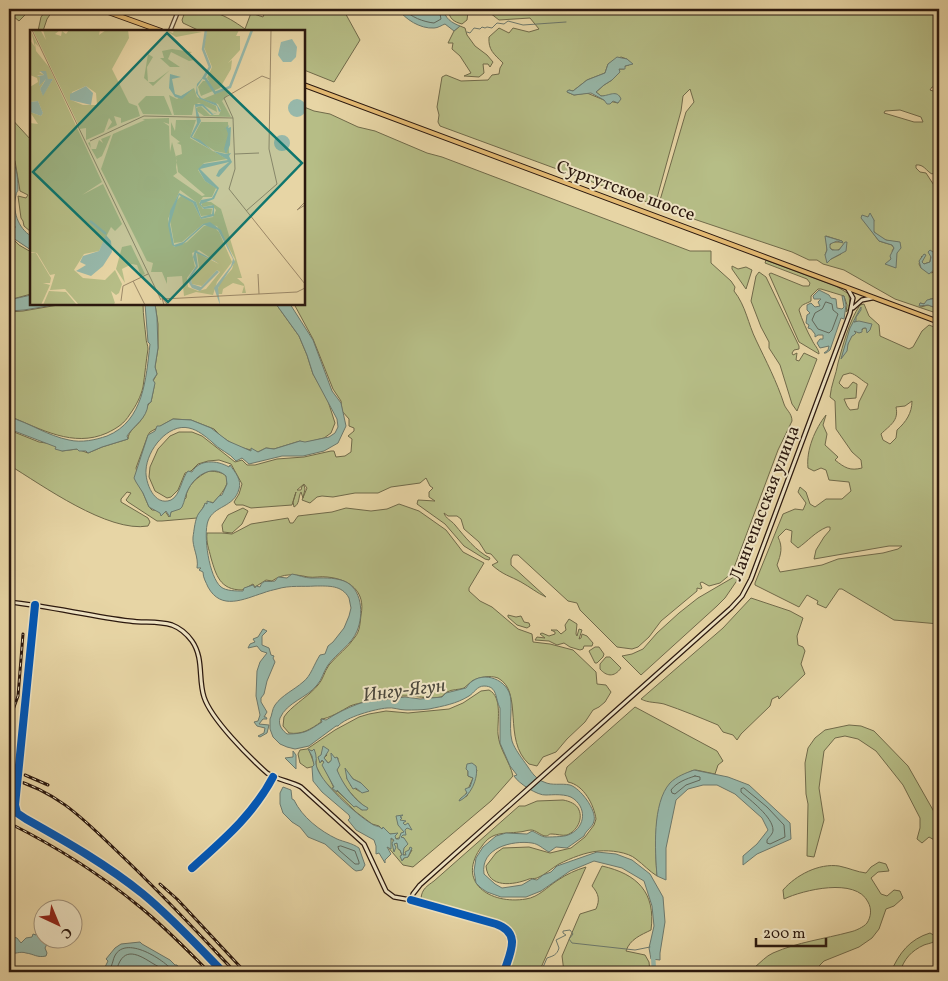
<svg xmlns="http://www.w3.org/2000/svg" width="948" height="981" font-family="Vollkorn,serif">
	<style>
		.green { fill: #b6bd86; stroke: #706a4a; fill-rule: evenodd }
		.water { fill: #97b8aa; stroke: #6c786c }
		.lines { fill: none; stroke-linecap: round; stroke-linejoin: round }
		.shore { stroke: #61685c; stroke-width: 1 }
		.stream { stroke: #6c786c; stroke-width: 1 }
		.river { stroke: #97b8aa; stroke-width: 4.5 }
		.minor-casing { stroke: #5a4734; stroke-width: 4.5 }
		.tertiary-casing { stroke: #5a4734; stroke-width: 5 }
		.secondary-casing { stroke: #2b180e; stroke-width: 5.5 }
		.primary-casing { stroke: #2b180e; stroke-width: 6 }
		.minor { stroke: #efe4c4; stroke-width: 2 }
		.tertiary { stroke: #efe4c4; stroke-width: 2.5 }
		.secondary { stroke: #efe4c4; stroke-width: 3 }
		.primary { stroke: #e4ba72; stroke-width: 4 }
		.rail-casing { stroke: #2b180e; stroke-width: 3 }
		.rail { stroke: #efe4c4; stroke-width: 1; stroke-dasharray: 4; stroke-linecap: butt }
		.cycleway-casing { stroke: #efe4c4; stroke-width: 11 }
		.cycleway { stroke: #0057b8; stroke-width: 8 }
		.labels { text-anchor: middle; stroke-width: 4; stroke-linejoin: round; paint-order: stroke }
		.street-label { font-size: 18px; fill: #2b180e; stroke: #efe4c4 }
		.water-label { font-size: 19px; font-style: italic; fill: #4b483d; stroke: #efe4c4 }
		.inset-river { fill: none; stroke: #97b8aa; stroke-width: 2.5 }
		.inset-road { fill: none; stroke: #9c8969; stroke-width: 1 }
		.view { fill: #0f766e; fill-opacity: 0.15; stroke: #0f766e; stroke-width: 2.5 }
		.inset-edge { fill: none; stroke: #2b180e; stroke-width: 2.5 }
	</style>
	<rect width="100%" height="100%" fill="#e7d5a5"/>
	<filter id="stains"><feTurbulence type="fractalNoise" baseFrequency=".004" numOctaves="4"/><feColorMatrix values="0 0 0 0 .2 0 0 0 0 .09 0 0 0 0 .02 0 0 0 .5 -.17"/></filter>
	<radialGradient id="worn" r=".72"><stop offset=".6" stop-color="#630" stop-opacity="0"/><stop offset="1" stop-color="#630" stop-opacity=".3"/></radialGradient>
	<path class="green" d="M9,9H31L19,21L9,13Z
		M47,9H54L47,19L43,31H38L41,17Z
		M186,9C212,9 224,14 245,29L251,13L263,17L266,9H343L360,40L334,82L304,70V31H200L183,23L182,20Z
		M449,9H466L468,12L467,20L462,24C454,22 448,18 449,9Z
		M485,9H769L775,12L778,9H939V87H932L930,90L939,93V155L936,156L937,160H939V170L932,174C926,171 924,164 916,165V168L920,172L926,173L939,193V240L936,241L937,246H939V256L933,253L931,254L930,262L924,264L922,262V256L919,264L921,268L932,273L939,266L938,295L936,298L930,299L924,304L920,303L921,307L928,305L939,309V314L895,299L844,270L823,264L817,260H809L792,252L658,207L686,112L694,102L690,89L683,96L681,111L657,198L654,197L652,204L440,126L438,122L439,115L437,107L442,77L446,75L461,81L488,80L492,75L499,74L500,68L503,63C494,54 488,50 489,37L499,28L509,33L513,28L529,32L539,29L530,18L499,20ZM621,57L627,59L630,62L629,65L625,66L624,69H619L612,80L604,85L596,92L601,96L620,97L618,103L604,100L587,93L574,95L567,92L569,90L573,91L587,80L605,73L608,64ZM900,110L921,117L923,122H914L884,113L885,111ZM864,217L874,220L872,228C876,238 888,242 898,242L896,257L892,251L894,248L892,245L879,241L862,218ZM826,236L842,241L843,242H833L829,246L830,248C836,253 840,250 844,244L841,254L831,259L825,255L827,250Z
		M460,26L465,28L467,35L475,46L487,55L493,62L490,67L488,64H483L484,73L479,77L464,76L471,73L460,56L452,49L453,43H448L454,31Z
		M304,107L314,111L330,114L358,127L375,131L427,153L442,157L690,251H711V263L731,281L735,287L734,291C746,306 748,324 756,340C766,361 777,382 784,404C786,410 792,413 792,421L778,450L732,573L720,583L709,586L702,582L700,583L702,588L701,589L697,588V591L661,621L649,637L638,647L632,649L617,647L580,610L577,603L568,601L518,555H513L511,559V565L546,597C537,593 530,587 521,582C510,576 503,575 492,565L498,562L491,554L486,553L479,542L464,529L461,519L457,516H448L444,513C446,519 451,520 455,525C465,537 476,551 490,558L489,560L485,559L464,546L445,524L417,504L418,500L435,501L429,497V492L433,488L430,486L426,478L420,483L391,487L378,493H355L333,497L322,496L317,497L310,503L302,500L307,488L304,484L297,490H301L302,486L304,485L305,489L303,498L301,492C298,497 300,504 294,507L293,502L296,492L292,505L251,508L243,505H236L234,502L239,494L242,484L231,464L219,460L208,461L198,464L191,471L185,473L178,490L171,497L167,498L155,491L149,477L150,467L158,449L170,436L179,432H192L202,436L235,462L242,460L247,465H255L277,459L304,457L331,451H334L336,457L345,456L351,452L352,439L348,436L354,431V428L349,426V419L342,411L341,401L333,389L313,339L294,304H304Z
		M9,116L31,140V232L24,226L23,221L21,218L18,196L26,198L28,195L20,191L15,161L9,151Z
		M9,235L19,245L31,252V294L9,300Z
		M766,260L836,286L849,294L850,307L846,312L847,305L844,296L821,289H818L811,296V301C806,304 801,304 799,310C802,320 807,331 812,340C814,345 819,349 819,354L799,342L769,274L771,273L803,286H809L810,283L807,279L765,263Z
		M732,266L738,269L746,267L752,270L746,289L732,269Z
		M759,272L766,277L799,346V349L794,350L792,353L793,355L797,353L796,360L799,361L804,353L817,359L797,411L792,404L780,365L769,348V342L761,327L751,301L756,276Z
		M64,304H143C143,315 145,327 146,338C146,342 148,345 148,349C146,361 145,374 143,387C141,396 136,406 130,414C124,424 117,428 107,433C73,448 41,429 9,416V312L23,311Z
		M155,304H276L299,336L307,355L313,374L327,398L335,423L331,433L324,438L304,443L300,441L274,449L266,448L258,452L236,446L222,437L214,429L191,420L173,419L150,432L148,435L136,468L141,488L149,507L152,510L165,511L169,517L171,512L186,498C186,486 198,476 209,471C240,472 225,490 213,503L211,502L205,504L197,518L162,521H157L128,502L126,500L131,493L127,492L121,499V502L148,518L150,522L148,526C108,533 42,485 9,465V430L39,442L53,444L62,451L77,449L88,453L102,447L128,439C128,431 137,426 141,420C146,414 145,406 151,402L154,387L153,381L157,374L155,367L158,348V324Z
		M864,304L869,316L879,325L880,336L909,349L913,347L922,331L929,325L939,329V624L894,620L842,589H839L826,608L817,604L818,601L807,595L799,607L755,585V583L783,514L795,509L803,510L806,503L798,492L800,487L806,492L810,504L815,507L826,499H842L851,491L849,482L829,480L826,470L821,468L814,471L808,468C806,450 815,429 826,415L823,425L827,434L825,445L838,457L835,460C845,468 850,471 862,468L861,460L852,452L836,429L835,401L830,397C831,385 836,375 838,363C843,345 849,321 860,305ZM853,323L871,325L870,328H864L859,333L856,330L854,331C848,341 847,349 842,357ZM850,373C856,374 862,381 868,384L859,402L858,409L850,410L847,406L844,399L856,398L857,384L853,382L848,388H844L839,383L843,375ZM912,401C912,413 906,422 897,430L896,438L890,444L883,440L881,434C890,425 899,421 896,407L905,406ZM827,527H830V530L824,537L816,550L814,559L889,546H902L898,549L883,553L838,559L822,565L780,572L777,565C781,554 783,547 778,537L786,529L792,531L791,542L798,548C808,541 815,532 827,527Z
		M399,504L419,511L446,530L463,552L484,563L469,588V591L480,601L492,607L518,629L532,634L533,642L550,644L573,650L596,672L597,684L606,685L611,692L605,702L599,707L593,710L585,722L567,739L556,752L543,757L537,766L529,764C502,740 524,692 498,678C490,675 479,677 472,681C469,683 467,686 464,688C459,690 452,689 447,692C445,693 443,696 441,697C428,700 415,695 403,696C396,697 387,700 381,697C372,702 360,702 350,706C343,710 328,719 321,719V722C311,729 302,735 289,733L283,726L284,717L287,713C296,703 310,695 318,685C323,680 324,672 329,665C337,655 348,648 355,637C360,631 360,623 361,615C366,591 349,579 327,577C321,576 314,578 308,577C294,574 283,573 272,581L266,580L255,587L253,584L242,590C220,590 216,575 211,558C209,549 206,543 207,533H222L232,534L251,524L288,518L290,523H293L298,516L332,512L346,508L371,511L387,509Z
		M243,508L248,511L242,524L232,533L223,532L222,525L228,515Z
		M734,577L738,579L725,598L717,606L641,675L622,656L632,654L643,649L657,633L679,613L698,598Z
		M751,598L790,611L803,618L797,636L798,645L803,647L805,651L801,664L805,674L779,699L778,696L772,699L770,706L741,734L737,740L733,735L723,732L718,725C701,718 682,710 664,704C656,702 648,703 641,699L723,628Z
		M508,615L516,617L521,616L524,622L529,623L530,626L527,628L517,625L508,617Z
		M569,619L577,624L576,634L577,636L579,629L582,630L579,639L581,638L582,634L587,636L593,643L592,646H584L583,649L580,650L570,647L564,643L557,645L549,641L535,640L537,637L545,638L540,634L542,633L549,636L555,634V632L551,630H557L561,634L566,630L565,625Z
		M595,647H599L604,654L603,657L597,663H595L589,651Z
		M606,657H610L621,668C614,678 606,676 600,669V664Z
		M489,690C503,697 497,722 498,734C499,749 510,762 513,776L491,801L413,867L403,865L387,846L390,844V838L394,841V851V844L397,843L402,855L403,860V858L408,857L412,850L409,851L407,855H403L404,838L401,837L396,839L393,834H390L383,828L382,829L379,826L372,824L356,812L323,780L316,766V760L312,751L309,750L315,766L307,768L300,763L298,754L300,750L307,749L335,730L359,717L369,714L386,711L408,713L449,709L463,703L481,691ZM323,750L327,755L324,758L328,763L335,758H338C338,762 336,767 337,770C339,781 358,803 367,808L362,810L355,805H352L334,788L324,767V762L322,759V762L320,760ZM477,770L467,796L460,799L465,796L473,778L468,776V771ZM349,774L353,779L361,783L368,791H359L351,786L349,780L347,779V776Z
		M635,707L717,751L723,761L718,765L715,774C709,773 702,771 696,770C692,770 688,773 685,774C651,786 655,847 657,876C649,871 644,865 636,859C628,852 610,850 599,851C586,852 571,858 559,864C552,868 545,875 537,878C534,879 531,878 529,879C514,885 488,889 486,866L496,853L503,848L529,847L550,853L571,848L585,837L594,825L596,819C594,805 584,785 568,782L565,774L567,767Z
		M849,725L861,726L874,731L908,766L937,817L939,826V841L938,842L929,837L922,843L917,839L920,828V818L903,785L876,751L858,739L845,736L835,738L824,751L819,788L824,820L814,857L807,856L808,804L806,794L805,763L808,748L815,738L825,730Z
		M563,800C569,801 577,804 579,810C583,819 577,831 567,835C562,836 557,834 552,834C547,834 550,836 545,836C540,835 536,830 531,830C527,830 523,832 519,832C504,834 492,831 482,846C455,882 490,905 526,899C539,897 547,887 558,880C567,874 576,870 586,867L539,972H518L510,966C515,948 524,934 503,923L425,902L421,898C422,889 427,886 434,881L519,806H525L537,801Z
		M879,862L886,864L889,871L878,872L871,878L881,894L887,896L894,890L900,891L903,898L894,906L886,909L879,929L872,938L859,947L824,961L813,972H800L802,967L779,972H755V967C760,963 766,956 773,953C798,942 824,939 850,932C855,931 864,927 867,923C871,917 872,909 868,902C856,877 803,890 784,899L783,890C796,875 819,863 839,866C849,868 857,872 866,873L871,867Z
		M602,866C637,874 656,892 651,930C641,935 630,939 626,951L645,955L649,962L650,972H564L562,956L580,914L596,909C600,900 599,894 592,886Z
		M930,933L939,938C934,943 930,943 924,945C911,951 904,959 900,972H891C899,953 910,939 930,933Z"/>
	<path class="water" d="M398,9H444C444,18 452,23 460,26L454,31L445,24C442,25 438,28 434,28C420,29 405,19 398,9Z
		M617,57L627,59L633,64L625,66V69H619L620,72L612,80L604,85L596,92L601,96C609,96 617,89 621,99L618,103L613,101L610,104H607L604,100L591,93L574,95L567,92V91L569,90L573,91L587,80L605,73L608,64Z
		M9,154C16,162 18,177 18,188C18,193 17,190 16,195C12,211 18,228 31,236V250L13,238L9,231Z
		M870,213L874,220V232L886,240L900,242L901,248L897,253L896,268L885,264L891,259L890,256L894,248L892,245L879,241L861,218L862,215L868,217Z
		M825,236L842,241L843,243L837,241L830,244V248L832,250H839L845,242H847L846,251L831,259L827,263L825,255L827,250Z
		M930,250L939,256V266L929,274L921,268L919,261L924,254L926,255L922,262L924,264L930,262L931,257L928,252Z
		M819,290L829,295L831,298L836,299L837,308L842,309L844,307L842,296H844L846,305L844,319L841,318L830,350L826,353H824L828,350L829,346L820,348L817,343L820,339H823V335H818L815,337V334L811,329L808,328L809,325L806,323L807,315L810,313L807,310V305L811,303L815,307L820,306L818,302L821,299H814L813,296Z
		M939,290V309L928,305L919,306L920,303L924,304L927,300L936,298Z
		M31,295V304H60L24,310L9,311V300Z
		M145,304H155L157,318L158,348L155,367L157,374L153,380L155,383L151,402L148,404C147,419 134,425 127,436L128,439L102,447L88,453L86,451H79L77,449L62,451L55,449L56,447L9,429V417C30,423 48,436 69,440C82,443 95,440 107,436C144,421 146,378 150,344L148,342Z
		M276,304H290L313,340L332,391L341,403L346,426L338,443L324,451L303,456H282L249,464L242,458L236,461C230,453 219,450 212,442C205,436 198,430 189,428C168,423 147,450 146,470C145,482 154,507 171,500C180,496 182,477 188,471L192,472C199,459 217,460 229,467L230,465C235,472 242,480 239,489C234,508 214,505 208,521C203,535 209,577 221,587C226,591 236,591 243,591L244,588L253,585L255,588L256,586L260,587C263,578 268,583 275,581L278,577L287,578L292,574C298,575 305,578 311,578C322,578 333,577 344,581C362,588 364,614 357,631C352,644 336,654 328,665C323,672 322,680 317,685C307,698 287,702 280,718C278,725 282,730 287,734C305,734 308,731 322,722L321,719L326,720C337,713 347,708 358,704C366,701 376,701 381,697L384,700L405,697L420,699L442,697L446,693L466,688C476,671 501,675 509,692C514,703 508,726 512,741C515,750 522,758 528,767C532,773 537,780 544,782C552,786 561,783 570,785C580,788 597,810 594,821C593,827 586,830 584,836L567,848L556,847L549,852C543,849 539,844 532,843C512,840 480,848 484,874L495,884L502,888L509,887L522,885L532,879L537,880L543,875L551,872L557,866L597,852L616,854L632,860L650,874L663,897L665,922L660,953V960L651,959L649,948L654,926L652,906L644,881L622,868L594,861L570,871L541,891L526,897H501L487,892L481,888L476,883L474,871L476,858L483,847L496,836L506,833L527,834L532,831C537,833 542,837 546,837C548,837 564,837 568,835C584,829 588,810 574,799C567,793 551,795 546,795C538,796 518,783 514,776L517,775L510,766L500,743V708C495,699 498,686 484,686C477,686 474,693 469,696C456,704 443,706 429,709C421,710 413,710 406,710C399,710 393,707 387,708C375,709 346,717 338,726H336L309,746L295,749L287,747L280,744L273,737L270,729V719C272,716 272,709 275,705C282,695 294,690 303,682C311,676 314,664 320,655L325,654L328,646L333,642L344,628L349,616L351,608L349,598C342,585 329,586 315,586C303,587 290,585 277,589C273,590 268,591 263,593C244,599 221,611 208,587C206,582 203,578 203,572L199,570L201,568H197C199,557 192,547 193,537C194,531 195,518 199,513C201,510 204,508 205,503L207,504V501L213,503L219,496L222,495L227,484L226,476C213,464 196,475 189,488C185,494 185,501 182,507L180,509L171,512L170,517L166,511L161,516L160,513L149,507L143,493L136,482L134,478L148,435L155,431L157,426H160L173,419L191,420L211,428L228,441L251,451V448L258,452L266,448L274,449L300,441L305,442L329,437L335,433L338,427L337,419L313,374L307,355L299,336Z
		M861,307V310L856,317V321L854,322L859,321L872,324L870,330L867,333L866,328H864L862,329V332L859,333L854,331L856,333L854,335L852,336L848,344L847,351L841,359L850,328Z
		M263,629L267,631L262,636V645L269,648L271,655L274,656L273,658L275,662L267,681L264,694L261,698V702L267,712L264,717H266L267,719H263L259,724L269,725L267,733L260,737L258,736L264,733L265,728L257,726L254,722L258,721L260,715L256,696L257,671L260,662L267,653L261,651L257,646L248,648L250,644L255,642L253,639L258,637Z
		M323,746L329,750L324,758L328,763C333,761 331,758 331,753L335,758L337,757L340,765L337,770C343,784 354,801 368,808L367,810H362L356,806L354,807L337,790V792L332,788L334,787L322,765L324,762L322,760L320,763L318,757L321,755Z
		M308,749L312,751L314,749C315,752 316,754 316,757C317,759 315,762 316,764C318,781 358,816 372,824C376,827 378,825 382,829L383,827L390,834L398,833L395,836L396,839H399L401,833L404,832L398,825L396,816L403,815L400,817L402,818L400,820L406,821L403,823L405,825L408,823L412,830L407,828L405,830L406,835H403L401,837L404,838L408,844L404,848L403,855H406L405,852L409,850L410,847L412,848L408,857L404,858L402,861L400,856L402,855L400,850L398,849L397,843L394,844L396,847L394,852L392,843L394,840L391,838V849L387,847L391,854L385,860V863L379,853L376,854V846L374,840L356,830L348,820L350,818L349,815L322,792L313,781L312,767L314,765L312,756Z
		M293,751L296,755V769L285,758L293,757Z
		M472,763L476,766C479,778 470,797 459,801L460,799L467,793L465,789L470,787L473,778L468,776V771L466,769L467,764Z
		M345,768L353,779L361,783L369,791L362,793L356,788L353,789L347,779Z
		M694,770L728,777L749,785L790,823L791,839L757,854L743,865V856L757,844L768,830L762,818L735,794L717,785H703L688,789L676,800L666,848V880L657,876C655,851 652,803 670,783C677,776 686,773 694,770Z
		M283,787L291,790L292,799L294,800C302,817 320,831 337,839C344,842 352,843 359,848L365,865L362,870L356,871L353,869L325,844L308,837L300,827L292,822L283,813L280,804V793Z
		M42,930V938L46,939L47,944L45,948L47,953L46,956C37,958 34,954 26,953C21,951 14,954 9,954V936L17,938L21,943L26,938L32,937L33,934L36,935L37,931Z
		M140,942L142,944L170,960L175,965H177L179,968V972H181H105V967L108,961L106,959L115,948L121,944Z"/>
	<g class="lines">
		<path class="shore" d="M404,9C410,17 424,22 434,23L441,19L439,9
			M9,165C11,171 14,182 13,188C11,206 8,209 15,227L14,230L9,229
			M826,302L832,304L833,310L838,314L832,330L829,333L818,329L812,320L815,313L822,309Z
			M695,776L700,777V780L686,785L675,794L672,793L671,790C677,782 686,779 695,776Z
			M744,788L767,807L784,825L785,837L770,844L767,843V840C769,837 773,834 773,830C773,817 750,800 741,792V789Z
			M341,846L355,851L359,862V864H355L339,850L338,847Z
			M110,972C110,968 112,965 113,961C120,931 164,959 174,972
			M116,972C122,947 135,952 152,963C157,966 162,968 166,972"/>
		<path class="stream" d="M467,32L470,33L474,28L480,29L482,27L485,28L487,27L492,28L497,23L504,24L508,21L523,25L566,22
			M541,972L547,958C553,956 557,955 559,948L556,940L566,935L563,933V931L570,930L573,934L569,939L572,943L635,950L650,947"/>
		<path class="river" d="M653,954L654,972"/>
		<g class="minor-casing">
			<path id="minor" d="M192,868C223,840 253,815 273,777"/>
		</g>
		<g class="tertiary-casing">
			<path id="tertiary" d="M170,31L179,9
				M35,605L15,805L17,813L26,819C67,842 107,865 143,894C172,918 197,945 223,972
				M411,900L496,924C522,933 510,953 504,972"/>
		</g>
		<g class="secondary-casing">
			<path id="secondary" d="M853,308L862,300L872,298
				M9,602C49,606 89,616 130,621C143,623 158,621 172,625C180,628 187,634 192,641C204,658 198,679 204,697C211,719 249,757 267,773C277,780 290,781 301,787L364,844L386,891L394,897L411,900L413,894L420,885L731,608L742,596L751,579L850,313L853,298L848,289"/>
		</g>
		<g class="primary-casing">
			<path id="primary" d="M100,9L161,31
				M304,85L939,322"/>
		</g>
		<use href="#minor" class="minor"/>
		<use href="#tertiary" class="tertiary"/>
		<use href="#secondary" class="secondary"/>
		<use href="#primary" class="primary"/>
		<g class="rail-casing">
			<path id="rail" d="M9,721L18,696L23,634
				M25,775L48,785
				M9,778C61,793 85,821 123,857C162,894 198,933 235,972
				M9,823C55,846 100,874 140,907C165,927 187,950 209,972
				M160,884L177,899L245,972"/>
		</g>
		<use href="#rail" class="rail"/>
		<g class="cycleway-casing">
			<path id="cycleway" d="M35,605L15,805L17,813L26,819C67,842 107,865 143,894C172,918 197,945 223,972
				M192,868C223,840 253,815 273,777
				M411,900L496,924C522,933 510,953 504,972"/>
		</g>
		<use href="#cycleway" class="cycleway"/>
	</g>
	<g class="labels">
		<g class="street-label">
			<text transform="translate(626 190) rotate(20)" y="6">Сургутское шоссе</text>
			<text transform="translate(764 503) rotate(-69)" y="6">Лангепасская улица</text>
		</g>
		<g class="water-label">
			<text transform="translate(404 689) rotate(-7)" y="7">Ингу-Ягун</text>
		</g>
	</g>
	<g transform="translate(30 30)">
		<rect width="275" height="275" fill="#e7d5a5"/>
		<path d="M3,0L11,1L16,10L13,0H30L25,4L31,6L32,1L36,4L39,0H70L69,5L76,0H98L99,8L82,39L99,73L107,76L110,86L91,93V88L84,86L87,95L77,100L82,92L79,88L74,102L56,110V98L50,99L48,94ZM56,56L66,63L67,75H53L41,70L42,62ZM135,0L143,3L144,0L172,2L146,7ZM177,0H209L206,6H210V20L198,33L202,30L201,39L190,58L171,66L168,57L173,51H179L177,48L182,37L174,17ZM1,1L9,17L5,13L6,21L19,37L72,152L52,165L73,154L92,194L85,201L81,197L69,221L54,224L44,240L53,248L75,250L85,240L92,254L89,263L86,265L81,261L85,273L83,275H49L35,259L20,260L25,244L20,245L7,223L0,222V93L8,94L0,82L11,86L13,83L8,71L0,72V57L8,52L7,48L0,45V10L5,17ZM15,41L18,50L23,49L13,65L10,59L16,48L9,56L10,47L7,45H14L9,42ZM142,19L162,22L157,25L164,30L159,31L141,22L138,29L150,37H140L130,28H134L132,21ZM118,24L123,27L117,37L118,52H124L140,40L123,56L114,48ZM164,58L167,67L186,76L187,82L169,73L164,75L162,85H144L139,65L147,69ZM197,59L198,65L192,71L201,87L174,86L167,81L166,78L171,76L180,85H189L191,80L188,74L173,69ZM116,66H134L142,85L113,84L108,74ZM139,88V94L133,92L139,96L140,122L142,112L147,131L146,137L147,143L143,146L172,166L175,165L148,142L146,126L152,124L151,115L147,113L150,112L141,105V92L145,101L146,90H166L160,108L197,129L174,133L168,140L175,151L186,158L182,167H173L169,173L173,179H182L181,185L171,186L166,172L150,160L138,189L144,217L157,212L174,196H183L189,202L202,232L187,252L183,265L166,262L154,266L152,246L137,247V254L132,242H121L123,233L117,231L71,139L83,104L115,90L112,89ZM169,220L189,234L167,223L169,238L161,248L162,254L172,256L187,240L190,242L176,259L168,261L158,257L157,248L165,237L162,223ZM171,92H198L199,124L185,121L163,107ZM81,105L72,126L67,129L58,113L60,112L61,119H66L69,110L73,113L71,109ZM152,165L163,173L171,189L183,187L186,180L182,175L172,177V172H181L191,179L212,248H207L214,254L216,263H212L214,256L203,253L193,259L192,264H187L189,254L202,239L205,229L187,196L173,194L152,212L144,213L140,190L146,171ZM101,215L115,244L111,246L107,235L102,234L92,239L95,253L86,239L92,217ZM0,223H6L21,248L20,253H13L20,255L11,275H0ZM19,261L36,262L47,275H13Z" fill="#b6bd86" fill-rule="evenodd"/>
		<path d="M262,9L267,17L266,27L261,32H253L248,25L251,12ZM16,41L18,49H23L13,66L10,59L16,49L9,56L10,47L7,46L14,45L10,41ZM140,44L151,47L142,49L145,64L151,66L164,58L152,69L145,67L139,58ZM175,45L167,57L168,64L171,68L186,73L191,81L182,85L172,76L166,77L171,91L162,107L170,110L183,121L196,124L194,119L198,104L196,98L192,101L199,95L198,98L201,97L200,115L196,124L201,123L199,126L202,132L189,147L186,146L189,140L199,132L170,139L189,158L184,169L171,174L173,177L184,175V186L171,189L163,173L149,165L140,194L144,215L153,212L173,194L180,192L191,200L205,232L188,258L190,275L184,258L201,236L203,229L188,200L174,195L152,215L145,217L142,215L138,195L140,181L149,163L166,172L171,187L182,184L183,178L174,179L169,174L171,170L182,168L187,159L175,151L168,139L173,134L198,130L160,107L167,93L165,74H173L183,84L189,82L187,76L170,69L166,63L167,54ZM56,56L63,63L61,75L40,70V64ZM258 78a9 9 0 1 1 18 0a9 9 0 1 1-18 0ZM8,71L13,83L11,86L0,82V72ZM244 113a8 8 0 1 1 16 0a8 8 0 1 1-16 0ZM76,205L81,211L82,222L73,236L61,246L46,241L56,235L50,232L53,226L69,221ZM165,220L189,233L166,223L168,237L161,247L162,254L171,257L187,240L189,242L170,261L162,258L157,250L166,236L163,227Z" fill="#97b8aa"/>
		<path class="inset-river" d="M175,48L185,63L200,57L222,0M173,49L180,37L173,19L176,0M60,191L76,204"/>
		<path class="inset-road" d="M2,0L131,270M203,88L194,68L232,46L240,49M60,111L114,86L203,88L205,139L199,159L275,254M205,124L229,123M275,172L267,180L275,175M216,181L247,154L239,119L241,0M228,244L229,264M103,251L115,275M133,269L267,262L275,258M91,271L93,256L118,244M134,275L132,268L138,275"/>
		<path class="view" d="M137,3L272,133L138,272L3,142Z"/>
		<rect width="275" height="275" class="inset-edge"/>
	</g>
	<rect width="948" height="981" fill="none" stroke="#e7d5a5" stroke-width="30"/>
	<rect x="10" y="10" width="928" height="961" fill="none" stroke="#2b180e" stroke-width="2.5"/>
	<rect x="15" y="15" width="918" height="951" fill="none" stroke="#2b180e"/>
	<g transform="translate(58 924) rotate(136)"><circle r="24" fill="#efe4c4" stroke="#a1927b"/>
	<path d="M0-4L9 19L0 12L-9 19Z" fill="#8f2418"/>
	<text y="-8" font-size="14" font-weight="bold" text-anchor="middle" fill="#2b180e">С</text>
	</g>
	<path d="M756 938v8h70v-8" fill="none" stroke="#2b180e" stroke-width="2.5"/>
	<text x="763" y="938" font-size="15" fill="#2b180e" stroke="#efe4c4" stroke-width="4" paint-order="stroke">200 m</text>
	<rect width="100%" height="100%" filter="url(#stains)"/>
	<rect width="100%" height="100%" fill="url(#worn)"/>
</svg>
